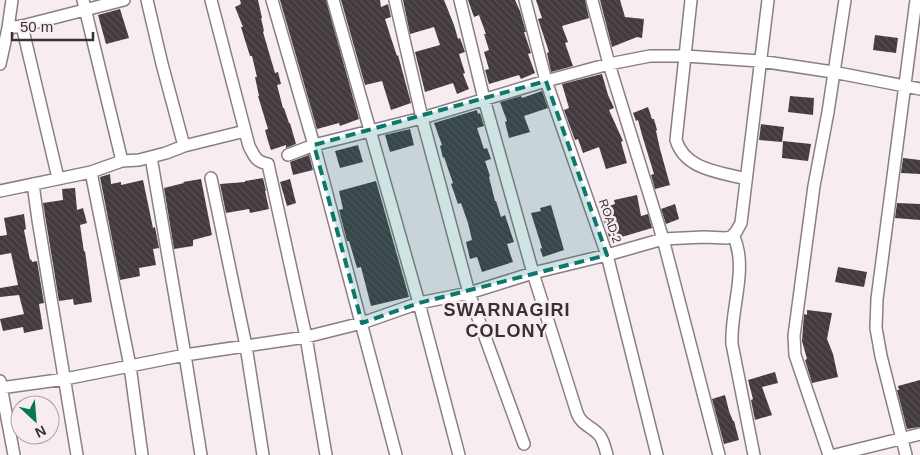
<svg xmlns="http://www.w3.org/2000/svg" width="920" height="455" font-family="Arial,sans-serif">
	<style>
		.building { fill: url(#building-back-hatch) }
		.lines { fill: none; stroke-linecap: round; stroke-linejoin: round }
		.minor-casing { stroke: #887f84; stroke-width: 14 }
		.minor { stroke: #fff; stroke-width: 11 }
		.marked { fill: #0f766e; fill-opacity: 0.2; stroke: #0f766e; stroke-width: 4; stroke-dasharray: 10 6; stroke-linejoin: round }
		.labels { text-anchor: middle; stroke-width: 5; stroke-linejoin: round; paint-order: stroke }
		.street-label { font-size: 12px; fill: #363234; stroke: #f7ecf2 }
		.district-label { font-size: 18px; font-weight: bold; letter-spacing: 1px; fill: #363234; stroke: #f7ecf2 }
	</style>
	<defs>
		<pattern id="building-back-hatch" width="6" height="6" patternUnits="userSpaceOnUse" patternTransform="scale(1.25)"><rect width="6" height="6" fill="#423a3f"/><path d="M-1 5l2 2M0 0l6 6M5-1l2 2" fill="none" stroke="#554e53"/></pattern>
	</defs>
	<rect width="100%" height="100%" fill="#f7ecf2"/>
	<path class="building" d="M240,0H258L262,18H261L264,31L263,32L270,56L275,73L278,72L281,84L277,85L283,108H284L289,123H290L296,144L286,148V145L271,150L268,141L265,130L268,129L258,96H259L255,77H257L252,56H250L244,37L241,27H243L235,7L241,4Z
		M280,0H326L359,119L340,126L339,123L317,129Z
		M341,0H380L381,7L388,4L391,17L385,19L391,38L397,56L398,55L411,103L391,110L382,81L365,85Z
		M403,0H444L454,25L458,39L460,38L465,52L459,54L465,73L463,74L469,89L457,94L453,83L425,92L415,52L440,45L434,27L410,34Z
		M468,0H515L520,11L526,32H524L531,53L528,54L535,73L521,79L519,75L489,84L485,70L489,69L484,52L489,50L484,34H486L479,15L474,17Z
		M536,0H585L589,18L562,26L568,42L565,43L573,66L551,72L547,53L549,52L538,19L542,18Z
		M600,0H620L625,17L644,19L642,38L637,37L612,47Z
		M120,9L129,38L106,44L98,15Z
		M875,35L898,38L896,53L873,50Z
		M602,74L608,95L614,108L609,110L623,141L621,142L627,163L606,169L599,147L583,153L578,139L575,140L564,110L569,108L562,84Z
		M542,91L548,108L524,116L530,132L509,138L505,122L507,121L500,102L521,96L522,98Z
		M790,96L814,98L813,115L788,112Z
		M648,107L652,119H654L657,130L656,131L660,149L670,185L655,189L651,175L654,174L642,135L638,120L636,121L633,113Z
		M477,110L478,114L480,113L484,126L477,128L484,149L487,148L491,159L485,161L490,176L489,177L495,201H496L501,217L505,215L514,242L507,244L513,262L482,272L477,257L470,259L466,242L472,240L468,223L461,203L458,204L451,184L453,183L444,157L443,158L440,146L442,145L434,123Z
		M761,124L784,127L782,142L759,140Z
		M410,129L414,145L390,152L385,135Z
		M783,141L811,144L808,161L782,158Z
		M358,145L363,162L340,168L335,151Z
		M309,155L313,170L293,175L290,162Z
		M903,158L920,160V174L901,173Z
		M110,174L111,184L121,182V185L143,180L153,228L155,227L159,248L153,249L156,265L139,268L140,276L120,280L100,177Z
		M263,178L266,191H265L269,209L250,213L249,209L226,213L220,184L245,182V181Z
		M201,179L212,235L193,240V246L174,249L164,188L184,183L183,182Z
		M290,179L296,203L287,206L280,182Z
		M376,181L409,297L371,306L361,267L357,268L349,241H347L339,210L343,209L339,191Z
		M75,188L77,210L83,208L87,223L80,225L84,252L85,251L92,302L74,305L73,299L59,301L43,203L63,200L62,189Z
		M637,195L641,216L648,214L652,228L625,236L610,240L600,209L615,204L614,200Z
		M897,203L920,204V220L895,218Z
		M675,204L679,219L666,224L661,209Z
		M551,205L564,250L543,257L540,249L542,248L531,213L541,211L540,208Z
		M24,214L26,229L24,230L30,260L31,259L32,262L37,261L44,303L39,304L43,329L24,333L23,327L3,331L0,319L24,314L19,295L0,297V288L18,285L11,253L0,255V236L7,235L4,218Z
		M838,267L867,272L864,287L835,282Z
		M807,310L832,313L827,339L833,354L838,377L812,383L805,360L807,359L802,341L804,314L807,315Z
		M775,372L778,383L762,387L772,415L755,420L751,400L753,399L748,380Z
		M920,380V427L907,429L897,390H899L898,386Z
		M725,395L729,411L733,421H734L739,440L724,444L712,399Z"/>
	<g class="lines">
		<g class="minor-casing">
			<path id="minor" d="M83,0L122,161
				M147,0L162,64L184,146
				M211,0L249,146C255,157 255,161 268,164L306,337L326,455
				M272,0L314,145L396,455
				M333,0L419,303L459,455
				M395,0L422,118L469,293L524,444
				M460,0L484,99L533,273L577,413C582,426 592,426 600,436C604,442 605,448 607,455
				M525,0L546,81L607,255L657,455
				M592,0L609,64L663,239L719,455
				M691,0L676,140C685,170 720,172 746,179
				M22,26L58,178
				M8,28L22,26L124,0
				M0,64L8,28L12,0
				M288,155L314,145L422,118L546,81L609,64L650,56H685L760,61L833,72L920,89
				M151,157L185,355L201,455
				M91,172L130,366L142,455
				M211,178L246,346L263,455
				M33,184L38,220L77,455
				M0,191L91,172L122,161L139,160L166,153L184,146L245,131
				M733,235C749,268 730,309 732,344L754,455
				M0,381L14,455
				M0,388L65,379L185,355L306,337L362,323L419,303L469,293L533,273L607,255L663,239L704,237L726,238L731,237L736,232L741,223L768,0
				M829,455L795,355L794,336L814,186L828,112L845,0
				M835,455L920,434
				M906,455L881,356L876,328L877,299L916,0"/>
		</g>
		<use href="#minor" class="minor"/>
	</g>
	<path class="marked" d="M546,81L607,255L419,303L362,323L314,145Z"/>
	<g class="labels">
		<g class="street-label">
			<text transform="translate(610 221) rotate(71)" y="4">ROAD-2</text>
		</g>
		<g class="district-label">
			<text x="507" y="316">SWARNAGIRI<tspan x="507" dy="21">COLONY</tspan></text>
		</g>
	</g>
	<g transform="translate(35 420) rotate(154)"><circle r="24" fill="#f7ecf2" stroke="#aaa2a6"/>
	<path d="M0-4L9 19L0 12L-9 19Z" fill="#077751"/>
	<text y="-8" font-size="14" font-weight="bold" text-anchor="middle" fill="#363234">N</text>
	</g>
	<path d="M12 32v8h81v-8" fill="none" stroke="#363234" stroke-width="2.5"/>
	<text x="20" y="32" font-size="15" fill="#363234" stroke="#f7ecf2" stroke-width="4" paint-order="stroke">50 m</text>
</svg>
